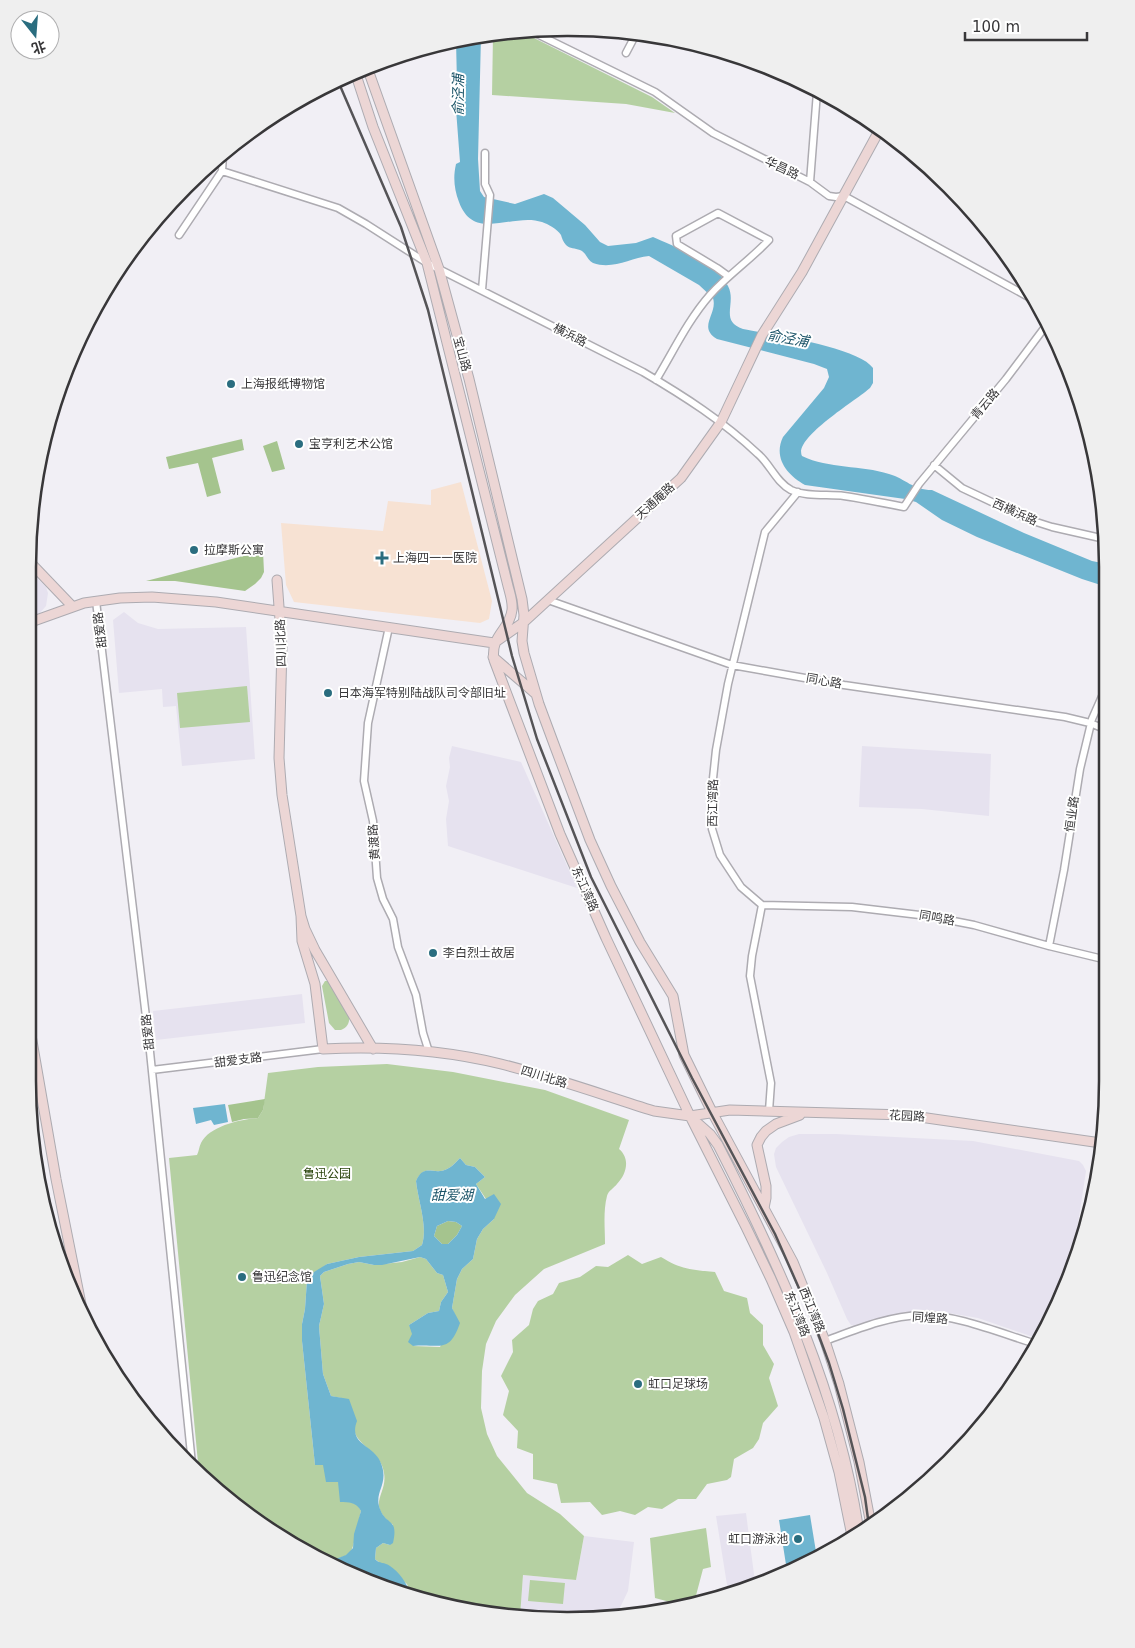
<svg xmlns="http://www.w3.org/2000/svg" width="1135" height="1648" font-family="'DejaVu Sans','Noto Sans SC',sans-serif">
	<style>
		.built { fill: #e6e2ef }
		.medical { fill: #f7e2d3 }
		.green { fill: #b5d0a2 }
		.forest { fill: #a5c48e }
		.water { fill: #6fb5d0; fill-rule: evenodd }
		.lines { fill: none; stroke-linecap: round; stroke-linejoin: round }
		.street-casing { stroke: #adabb1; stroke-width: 9 }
		.secondary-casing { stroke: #adabb1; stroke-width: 11 }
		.street { stroke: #fff; stroke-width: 6 }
		.secondary { stroke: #ecd6d5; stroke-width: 9 }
		.rail { stroke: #555457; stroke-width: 2.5 }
		.poi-dot { fill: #2a6d7f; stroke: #fff; stroke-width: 2 }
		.labels { text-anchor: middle; stroke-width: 4; stroke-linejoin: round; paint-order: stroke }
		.street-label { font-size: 12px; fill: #383739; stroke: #fff }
		.poi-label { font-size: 12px; fill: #383739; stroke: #fff; text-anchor: start }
		.park-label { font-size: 12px; fill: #28430a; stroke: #fff }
		.water-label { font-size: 14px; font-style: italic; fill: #1b5468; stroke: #fff }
		.rim { fill: none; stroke: #383739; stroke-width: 2.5 }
	</style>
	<rect width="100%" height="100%" fill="#f1eff5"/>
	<path class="built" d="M28,569L46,587L48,593L46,606L39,614L28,618Z
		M124,612L138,623L158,629L246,627L255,759L182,766L176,706L163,707L162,689L119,693L113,620Z
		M452,746L521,762L577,888L448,846L446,819L449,801L446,786L450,767L449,758Z
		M862,746L991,754L989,816L922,809L859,807Z
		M302,994L305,1023L156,1040L153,1011Z
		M799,1134H836L973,1141L1079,1161L1083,1165L1086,1171L1071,1270L1066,1287L1039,1339L978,1318L931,1310L904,1313L856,1326L851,1325L847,1319L827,1273L776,1167L774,1154L776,1148L782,1142L789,1137Z
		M746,1513L755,1582L728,1591L716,1516Z
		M584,1536L634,1542L628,1591L616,1616L568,1620L520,1617L523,1575L576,1580Z"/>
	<path class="medical" d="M461,482L492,601L489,619L480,623L294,602L286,585L281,523L383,531L388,501L431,505V490Z"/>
	<path class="green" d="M522,32L652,97L675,113L626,104L492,95L493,35Z
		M247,686L250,722L180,728L177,693Z
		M325,981H328L349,1015C350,1022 348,1027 341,1030H335L329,1023L322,986Z
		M387,1064L453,1072L545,1090L629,1120L619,1149C631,1159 626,1175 617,1184C614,1188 608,1191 607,1196C603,1211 605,1229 605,1244L544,1269L515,1295L496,1321L486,1344L482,1371L481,1408L487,1434L497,1456L527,1493L560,1514L584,1536L576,1580L523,1575L520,1617L497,1616L410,1593L407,1584L375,1559L376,1548L383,1543L390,1545L393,1525C365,1503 388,1495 384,1473C382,1456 366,1450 357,1437C355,1434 354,1430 353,1427C349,1417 345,1408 341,1398L331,1396L323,1374L319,1326L324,1304L320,1276L324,1272L348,1264L359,1262L374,1265L402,1262L420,1257L426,1259L437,1273L443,1275L448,1292L441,1302L439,1311L428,1313L409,1325L412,1329L413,1346L440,1347L455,1315L452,1308L457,1279L462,1269L473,1259L477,1239L483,1229L494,1219L486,1199L476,1184L485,1177L475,1167L466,1165L460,1158C456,1162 452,1167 447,1169C434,1176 425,1162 416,1181C418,1201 428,1226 422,1245L413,1251L359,1257L327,1264L307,1280L305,1309L302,1324V1341L315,1465L323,1464L338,1482L350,1502L358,1505L361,1511C359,1518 354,1549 350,1553C344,1558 335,1558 328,1562C282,1537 234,1512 199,1473L169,1158L197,1155C199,1151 199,1147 201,1143C209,1126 241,1119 258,1118L263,1110L268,1073L318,1067Z
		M628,1255L642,1264L661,1257C680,1269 692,1270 715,1272L724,1291L747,1298L750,1313L763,1325V1345L774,1364L769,1378L778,1406L763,1423L759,1439L753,1448L734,1459L731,1477L727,1480L707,1484L696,1499H678L662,1509L648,1507L635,1515L620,1511L602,1515L590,1502L561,1503L557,1484L533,1479V1454L517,1448L518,1431L503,1415L509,1391L501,1376L513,1352L512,1340L529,1325L533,1309L538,1301L553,1294L559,1283L580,1277L596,1266L608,1267Z
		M706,1528L711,1567L703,1569L694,1603L685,1606L655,1598L650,1538Z
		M530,1580L565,1583L563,1604L528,1601Z"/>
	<path class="forest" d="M242,439L244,450L212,458L221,493L207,497L198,463L169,469L166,457Z
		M277,441L285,469L272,472L263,446Z
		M263,551L264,572L261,578L255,584L245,591L175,581H146Z
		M265,1099L263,1110L258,1118L244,1119L232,1122L228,1105Z
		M448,1221L456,1222L462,1226L457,1235L448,1244H442L434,1236L437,1226Z"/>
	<path class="water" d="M481,36L478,159L480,191L484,197L515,204L544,194L553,198L585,225L600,242L608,246L636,243L653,237C674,246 718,265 728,286C737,303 719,321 743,329C769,334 859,347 873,368V383L870,388C857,400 793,438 802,456C829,469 861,465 889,474C906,479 913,490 932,490L1024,533L1092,561L1107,564V587L1082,579L977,537L942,520L916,502L905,499L805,485C787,475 773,458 783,437L824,388L829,377L827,369L814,364L717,339C697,327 718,314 713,298L699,285L649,256C630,258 613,270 593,263C587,260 586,252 580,250C575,248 570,249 566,245C563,242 562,238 561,235C557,229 548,224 542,222C513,212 474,243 459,202C454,189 453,177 456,164L460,162L455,96L457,84L456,40Z
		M225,1104L228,1122L214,1125L211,1120L196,1124L193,1108Z
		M460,1158L466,1165L475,1167L485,1177L476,1184L485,1199L494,1194L501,1204L494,1219L483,1229L477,1239L473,1259L462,1269L457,1279L452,1308L460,1323C449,1355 439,1343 413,1346L408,1342L412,1334L409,1325L428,1313L439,1311L441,1302L448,1292L443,1275L437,1273L426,1259L420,1257L382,1265H374L359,1262L348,1264L324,1272L320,1276L324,1304L319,1326L323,1374L331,1396L349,1399L357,1421C348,1444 373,1445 380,1461C390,1483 375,1490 379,1506C385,1527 399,1516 393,1543L390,1545L383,1543L376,1548L375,1559C379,1564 385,1562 390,1566C399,1572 407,1583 410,1593L361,1579L328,1562L346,1555L353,1548L354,1534L361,1511C356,1502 349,1502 340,1502L338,1482H326L323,1465H315L302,1341V1324L305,1309L307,1280L314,1272L327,1264L359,1257L413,1251L422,1245C428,1226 418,1201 416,1181C424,1162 434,1176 447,1169C452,1167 456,1162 460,1158ZM448,1221L456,1222L462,1226L457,1235L448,1244H442L434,1236L437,1226Z
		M810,1515L817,1558L807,1565L787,1571L779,1520Z"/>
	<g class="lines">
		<g class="street-casing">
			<path id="street" d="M531,31L655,92L713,133L810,182L829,196L836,197L844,196L1034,300
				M626,53L636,34
				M222,171L338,208L366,224L427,263L643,372C684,396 723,421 758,454C770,464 776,482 791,490C806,497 828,494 844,496C864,499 884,503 904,507L919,484L1006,379L1048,323
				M810,182L817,92
				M179,235L222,171L223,155
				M482,290L490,195L485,184V153
				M656,380C673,352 688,320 710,295C728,275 750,260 769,240L718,213L676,236L677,244L717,268L728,276
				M934,465L962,488L1030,520L1052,527L1105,539
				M548,600L732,665L844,685L1065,717L1090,723L1107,730
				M96,601L149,1042L192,1464
				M389,627L368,723L364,781L373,821L377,878L383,899L393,919L398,947L416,995L423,1033L429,1052
				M762,905L741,887L720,855L712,829V788L716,750L728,684L765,532L798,492
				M762,905L852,907L928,916L974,925L1049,946L1107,960
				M762,905L752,956L750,976L771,1083L769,1111
				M1049,946L1064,870L1080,769L1092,719L1107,685
				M28,1062L35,1060
				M152,1070L323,1049
				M825,1341C855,1330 888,1316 921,1315C954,1314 1003,1334 1036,1344"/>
		</g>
		<g class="secondary-casing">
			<path id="secondary" d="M367,67L439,269L469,379L522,599L524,615L522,641L524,653L539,704L555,747L590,840L611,886L640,942L673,996L684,1055L712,1112L793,1262L825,1341L839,1384L859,1462L871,1525
				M355,72L373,127L427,263L508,586C510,594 513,602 512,610C510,630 490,635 494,660L560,834L606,938L690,1116L746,1227L771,1279L794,1332L824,1418L839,1472L852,1536
				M28,560L72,606
				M277,580L282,647L279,758L282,795L301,916L305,929L315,950L373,1049
				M28,623L84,603L120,598L152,597L216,602L494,643L524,622L681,478L721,422L762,335L802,272L880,129
				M493,657L536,694
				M301,916L302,941L315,984L323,1049C382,1046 444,1050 501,1064C553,1077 603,1095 654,1111L690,1116L730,1110L906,1115L1101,1143
				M28,1018L56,1179L83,1314
				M692,1118L710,1134L718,1145C781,1268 839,1395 859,1532
				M764,1208L766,1198V1186L757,1145L761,1137L766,1131L776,1124L800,1115"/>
		</g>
		<use href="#street" class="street"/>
		<use href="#secondary" class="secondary"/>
		<path class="rail" d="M338,81L401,227L428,310L512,656L537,739L591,877L692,1078L775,1234L813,1320L829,1363L843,1409L865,1497L869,1526"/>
	</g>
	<g class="poi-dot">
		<circle cx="231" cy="384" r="5"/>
		<circle cx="299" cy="444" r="5"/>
		<circle cx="194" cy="550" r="5"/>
		<path d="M379.5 550.5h5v5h5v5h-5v5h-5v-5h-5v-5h5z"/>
		<circle cx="328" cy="693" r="5"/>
		<circle cx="433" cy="953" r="5"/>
		<circle cx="242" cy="1277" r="5"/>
		<circle cx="638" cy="1384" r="5"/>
		<circle cx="798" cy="1539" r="5"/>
	</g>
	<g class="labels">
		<g class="street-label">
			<text transform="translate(782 168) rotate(25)" y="4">华昌路</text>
			<text transform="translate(570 335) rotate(27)" y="4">横浜路</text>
			<text transform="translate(462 354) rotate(75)" y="4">宝山路</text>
			<text transform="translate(985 404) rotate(-50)" y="4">青云路</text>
			<text transform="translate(655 501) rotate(-42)" y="4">天通庵路</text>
			<text transform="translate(1015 512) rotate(24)" y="4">西横浜路</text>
			<text transform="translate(100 630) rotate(-97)" y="4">甜爱路</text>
			<text transform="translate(281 643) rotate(-92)" y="4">四川北路</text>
			<text transform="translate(824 681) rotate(10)" y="4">同心路</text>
			<text transform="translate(713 803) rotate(-89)" y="4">西江湾路</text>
			<text transform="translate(1072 814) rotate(-82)" y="4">恒业路</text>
			<text transform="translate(374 842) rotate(-94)" y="4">黄渡路</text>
			<text transform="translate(585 889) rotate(66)" y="4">东江湾路</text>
			<text transform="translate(937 918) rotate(10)" y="4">同鸣路</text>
			<text transform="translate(148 1032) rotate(-96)" y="4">甜爱路</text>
			<text transform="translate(238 1060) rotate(-7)" y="4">甜爱支路</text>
			<text transform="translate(544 1077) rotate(17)" y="4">四川北路</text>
			<text transform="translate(907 1116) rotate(3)" y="4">花园路</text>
			<text transform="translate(812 1310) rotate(68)" y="4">西江湾路</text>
			<text transform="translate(797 1314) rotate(68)" y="4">东江湾路</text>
			<text transform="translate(930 1318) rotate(4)" y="4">同煌路</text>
		</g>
		<g class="poi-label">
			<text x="241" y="388">上海报纸博物馆</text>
			<text x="309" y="448">宝亨利艺术公馆</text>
			<text x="204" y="554">拉摩斯公寓</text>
			<text x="393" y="562">上海四一一医院</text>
			<text x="338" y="697">日本海军特别陆战队司令部旧址</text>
			<text x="443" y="957">李白烈士故居</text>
			<text x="252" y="1281">鲁迅纪念馆</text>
			<text x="648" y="1388">虹口足球场</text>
			<text x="788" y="1543" text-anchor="end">虹口游泳池</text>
		</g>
		<g class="park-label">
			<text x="327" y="1178">鲁迅公园</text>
		</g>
		<g class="water-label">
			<text transform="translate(458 95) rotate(-89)" y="5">俞泾浦</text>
			<text transform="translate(788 338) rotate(10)" y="5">俞泾浦</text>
			<text x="452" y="1200">甜爱湖</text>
		</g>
	</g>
	<path d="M0 0H1135V1648H0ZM567 36H568A531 531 0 0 1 1099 567V1081A531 531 0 0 1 568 1612H567A531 531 0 0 1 36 1081V567A531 531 0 0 1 567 36Z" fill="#efefef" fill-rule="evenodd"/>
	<path class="rim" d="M567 36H568A531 531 0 0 1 1099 567V1081A531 531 0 0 1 568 1612H567A531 531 0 0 1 36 1081V567A531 531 0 0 1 567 36Z"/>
	<g transform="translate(35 35) rotate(163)"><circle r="24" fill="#ffffff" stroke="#afafb0"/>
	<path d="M0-4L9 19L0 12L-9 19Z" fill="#2a6d7f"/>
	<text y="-8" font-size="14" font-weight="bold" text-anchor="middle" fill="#383739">北</text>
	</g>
	<path d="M965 32v8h122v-8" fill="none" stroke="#383739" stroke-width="2.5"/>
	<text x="972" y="32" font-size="15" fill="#383739" stroke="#ffffff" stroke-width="4" paint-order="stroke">100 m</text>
</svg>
